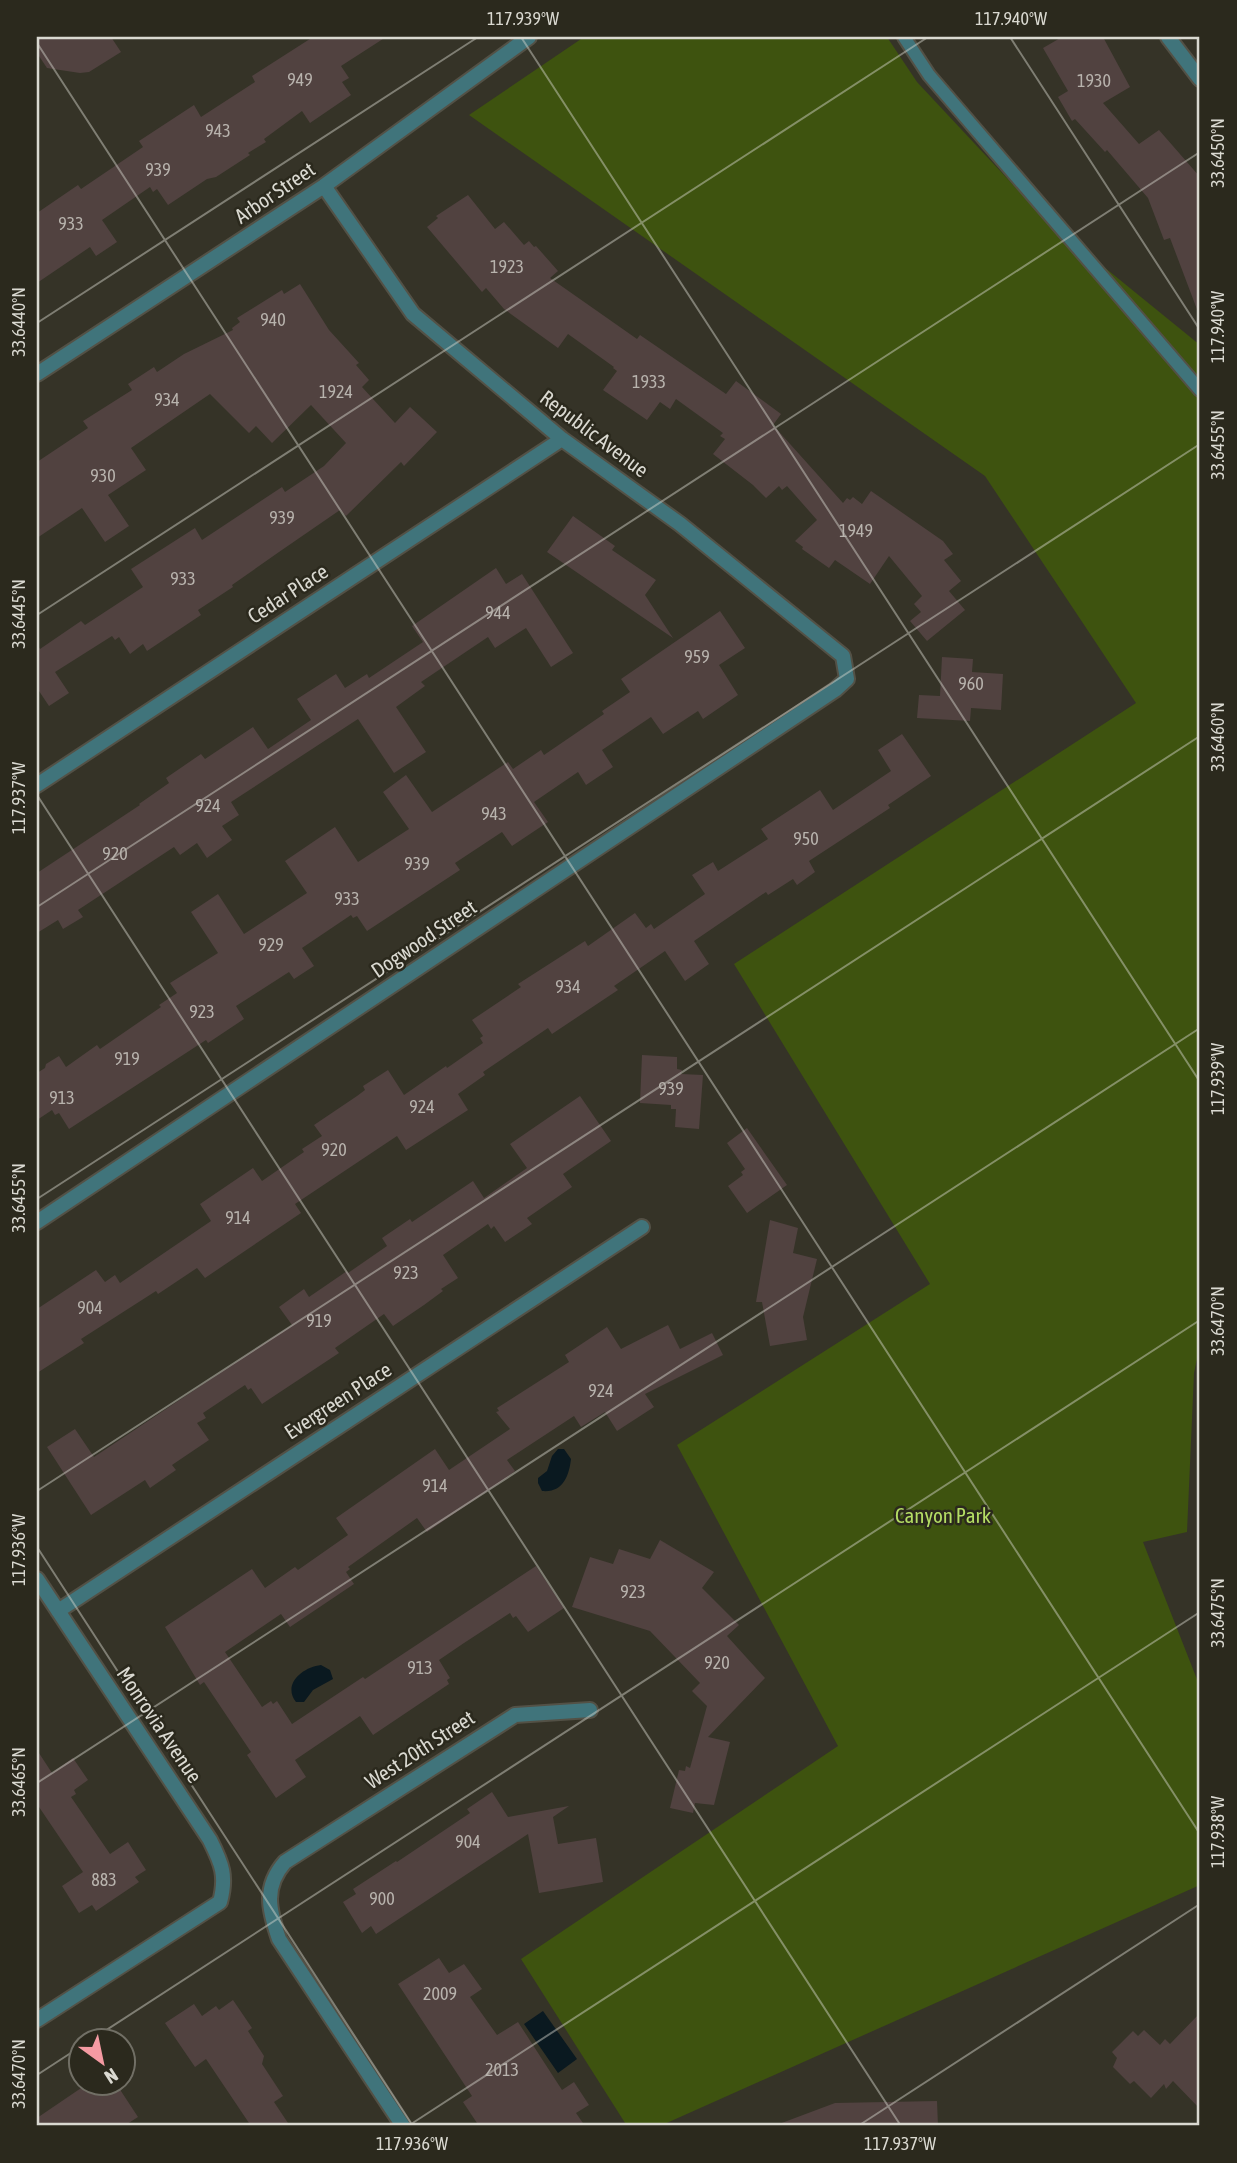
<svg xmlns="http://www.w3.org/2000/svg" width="1237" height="2163" font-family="'Asap Condensed',sans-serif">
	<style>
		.green { fill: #3e530f }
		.water { fill: #0a1920 }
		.building { fill: #514240 }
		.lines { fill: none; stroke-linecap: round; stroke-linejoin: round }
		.service-casing { stroke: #535146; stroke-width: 16 }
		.minor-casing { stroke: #535146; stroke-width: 18 }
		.service { stroke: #40747b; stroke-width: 12 }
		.minor { stroke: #40747b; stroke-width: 14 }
		.ticks { fill: none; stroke: #dad9d1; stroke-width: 2; stroke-opacity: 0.45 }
		.labels { text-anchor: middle; stroke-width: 5; stroke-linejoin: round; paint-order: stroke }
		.number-label { font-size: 18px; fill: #b8b3ad }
		.street-label { font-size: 21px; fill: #dad9d1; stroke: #2b291d }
		.park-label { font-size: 21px; fill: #b4dd64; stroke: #2b291d }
		.neatline { fill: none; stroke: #dad9d1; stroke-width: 2.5 }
		.ticks-label { font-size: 18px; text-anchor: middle; fill: #dad9d1 }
	</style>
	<rect width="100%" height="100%" fill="#353327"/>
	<path class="green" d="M584,37H887L917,82L1045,219L1200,345V1344L1194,1373L1187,1532L1143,1542L1200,1687V1885L660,2126H627L521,1959L838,1746L677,1445L930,1284L734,964L1136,703L985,476L469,115Z"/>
	<path class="water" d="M558,1449H564L571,1459C569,1476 563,1493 542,1491L538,1483V1478L547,1471L552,1456Z
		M321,1665L330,1670L333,1679L313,1690L304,1702H296C282,1684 303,1667 321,1665Z
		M543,2011L577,2059L558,2073L524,2024Z"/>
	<path class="building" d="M37,37H111L121,52L89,72L80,73L47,68L37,53Z
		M313,37H386L341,66L349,78L342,82L351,95L310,123L302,111L264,139L266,142L248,153L250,155L216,177L207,179L168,205L157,189L153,192L150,187L102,220L117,242L96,256L90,247L37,283V213L78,185L81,189L143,147L139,141L194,105L201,117L255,82L252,76Z
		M1062,37H1103L1130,87L1103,103L1139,144L1159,130L1200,177V311L1198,312L1170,238L1164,240L1148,198L1107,150L1105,152L1075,119L1072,121L1058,97L1068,91L1043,48Z
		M468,195L495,229L504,222L524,245L529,241L534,247L536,246L558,271L550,278L637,339L640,335L726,394L736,381L781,414L773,425L843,503L847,498L850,500L853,497L862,504L871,491L943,541L953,554L944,560L961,581L949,591L965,610L927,641L910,621L921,612L914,604L922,596L889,556L870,584L835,560L829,568L802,549L803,547L795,541L817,520L787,486L782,490L779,486L766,498L753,485L713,454L725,439L720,436L723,433L676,399L670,409L660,402L647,420L603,390L617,371L613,368L614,367L568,334L558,348L504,309L486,288L482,292L427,227L438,218L436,216Z
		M300,284L329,330L359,363L356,365L369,380L362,387L395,423L410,407L437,432L404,466L401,462L346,516L340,510L279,552L232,585L233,587L198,610L201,615L147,651L143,644L130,654L119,637L115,640L112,636L55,672L69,693L49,706L37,688V644L40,649L81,621L85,625L143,587L131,569L195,528L202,540L282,487L285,492L324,466L346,443L311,405L272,443L256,426L249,433L210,394L131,448L146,470L108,495L129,526L105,542L82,508L37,538V462L88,428L83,421L132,390L128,384L154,367L157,372L184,354L233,330L232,328L240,322L237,318L282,290L284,294Z
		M573,516L615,546L612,550L656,580L645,595L673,638L547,552Z
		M496,568L506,584L522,574L573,653L551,667L526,628L495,648L488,637L421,682L425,686L396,707L426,752L394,773L358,719L231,802L239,815L222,826L232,840L207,858L197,843L180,855L174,847L78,910L83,917L63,929L58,920L37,933V873L140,805L139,804L169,783L166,778L201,754L205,759L253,727L268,749L311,720L297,699L336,674L345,688L367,674L369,678L423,642L412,626Z
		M720,611L745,648L719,665L738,695L703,719L698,711L663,734L651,717L602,750L613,767L586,785L578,772L534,802L548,822L512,846L502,832L455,863L460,870L367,931L357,916L353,918L351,915L302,948L314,966L294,979L289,972L236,1006L244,1019L208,1043L206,1040L69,1129L59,1113L55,1115L52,1110L37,1120V1073L45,1068L46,1064L59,1056L66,1067L97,1045L100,1049L161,1007L159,1005L177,993L170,983L218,953L191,912L218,894L244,934L307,893L285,861L335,827L358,862L409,829L383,792L406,775L432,812L508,762L513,769L541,750L544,755L604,714L602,711L630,692L621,679Z
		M942,657L973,659L972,672L1003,674L1001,710L971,708L970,721L917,718L919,695L940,696Z
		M902,734L931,776L888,805L890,808L809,861L815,872L797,885L793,879L768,895L766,892L694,941L709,964L685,981L665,951L614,986L618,990L552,1034L548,1028L483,1072L485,1075L458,1094L468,1110L406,1150L397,1136L295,1204L301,1213L205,1278L197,1268L158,1294L156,1291L81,1339L84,1343L37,1373V1309L96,1270L105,1282L115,1275L120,1283L211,1221L200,1204L253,1168L262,1181L304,1152L302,1149L322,1136L314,1125L357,1096L365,1090L363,1086L388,1070L404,1095L446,1066L447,1068L483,1043L480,1038L483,1036L472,1020L521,987L518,984L585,941L588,946L635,913L646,928L651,924L654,929L705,894L692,875L713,862L718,871L768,839L761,829L799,804L820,790L833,810L891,771L878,750Z
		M642,1055L677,1057V1069L682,1070L681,1074L703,1075L699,1129L675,1127L676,1109H671V1105L640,1103Z
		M580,1096L611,1141L563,1174L572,1187L527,1218L532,1224L505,1242L494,1226L491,1229L488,1224L443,1255L458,1278L441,1289L443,1291L424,1305L393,1326L384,1314L335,1348L339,1353L262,1404L251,1388L248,1390L245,1385L203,1413L206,1418L197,1423L209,1440L172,1465L176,1470L150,1488L145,1480L91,1515L47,1447L75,1429L94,1457L292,1325L279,1307L304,1289L309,1297L347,1271L348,1273L387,1246L382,1238L410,1219L412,1222L473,1181L484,1198L527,1168L510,1144Z
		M747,1128L787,1185L747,1213L728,1186L743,1175L741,1172L745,1169L727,1143Z
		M770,1220L798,1228L793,1253L817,1259L803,1317L807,1340L770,1346L762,1302H756Z
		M668,1325L680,1349L712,1333L723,1355L645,1394L654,1407L617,1431L605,1412L581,1427L574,1416L507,1460L515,1471L505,1479L427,1532L417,1518L348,1567L350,1569L346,1572L354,1584L290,1627L281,1614L225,1652L262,1707L271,1701L273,1704L277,1701L292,1724L363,1677L365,1679L536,1566L564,1608L528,1632L516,1616L513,1618L510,1613L464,1643L439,1660L450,1678L447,1680L449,1684L373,1735L360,1716L295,1760L306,1777L276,1798L247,1755L251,1752L204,1682L200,1685L165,1627L252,1569L265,1588L295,1567L298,1570L348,1535L336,1518L435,1449L449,1470L510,1429L496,1412L499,1411L497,1408L569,1362L565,1355L607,1327L621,1349Z
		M660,1540L714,1572L702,1588L739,1625L727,1636L765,1678L708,1737L730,1742L714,1805L695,1803L693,1813L670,1808L679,1770L685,1771L686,1766L690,1768L707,1706L692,1691L700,1683L650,1631L572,1607L590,1557L613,1564L619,1549L650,1559Z
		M37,1750L52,1773L73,1758L88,1780L74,1790L76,1794L71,1797L110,1854L128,1842L146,1870L135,1877L139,1882L96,1911L92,1905L79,1913L62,1886L83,1872L37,1804Z
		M492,1792L508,1817L569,1806L553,1817L558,1844L596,1838L603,1882L539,1893L528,1834L376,1934L371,1926L362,1933L343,1902L356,1894L353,1889L396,1861L397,1862L470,1813L467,1809Z
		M439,1958L449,1973L464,1964L482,1989L470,1997L497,2035L518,2022L562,2090L574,2082L589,2105L576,2113L585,2126H479L463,2102L472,2096L398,1984Z
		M233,2000L252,2028L248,2031L264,2056L262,2064L283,2096L274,2102L290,2126H251L206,2059L195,2067L165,2023L194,2004L202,2016L216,2006L219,2010Z
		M1200,2013V2109L1173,2081L1166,2089L1164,2084L1151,2098L1134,2081L1130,2084L1113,2067L1117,2058L1112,2052L1133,2031L1138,2036L1144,2030L1160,2045L1165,2039L1170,2044Z
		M90,2082H115L138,2117L124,2126H37V2118Z
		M937,2101L938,2126H780L779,2124L835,2103Z"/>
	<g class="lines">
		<g class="service-casing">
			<path id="service" d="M904,37L929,75L1200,390"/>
		</g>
		<g class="minor-casing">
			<path id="minor" d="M1168,37L1200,79
				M37,374L324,186L529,37
				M37,785L562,439
				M37,1222L835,690L847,679L843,656L680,524L562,439L413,314L324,186
				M37,1579L210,1840C222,1864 227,1876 220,1902L37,2020
				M58,1611L642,1227
				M403,2126L279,1939C269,1910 263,1887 285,1862L515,1715L590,1710"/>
		</g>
		<use href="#service" class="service"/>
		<use href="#minor" class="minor"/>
	</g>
	<path class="ticks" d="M521,37L1200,1082M1010,37L1200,330M37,43L1200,1834M37,323L478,37M37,615L928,37M37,795L901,2126M37,907L1200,152M37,1199L1200,444M37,1491L1200,736M37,1547L413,2126M37,1783L1200,1028M91,2040L1200,1320M37,2075L80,2047M408,2126L1200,1612M858,2126L1200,1904"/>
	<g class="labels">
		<g class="number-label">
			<text x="300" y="86">949</text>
			<text x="1094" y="87">1930</text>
			<text x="218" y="137">943</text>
			<text x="158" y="176">939</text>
			<text x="71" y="230">933</text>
			<text x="507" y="273">1923</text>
			<text x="273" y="326">940</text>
			<text x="649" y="388">1933</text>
			<text x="336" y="398">1924</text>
			<text x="167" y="406">934</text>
			<text x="103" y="482">930</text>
			<text x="282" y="524">939</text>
			<text x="856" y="537">1949</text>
			<text x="183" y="585">933</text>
			<text x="498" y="619">944</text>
			<text x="697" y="663">959</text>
			<text x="971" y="690">960</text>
			<text x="208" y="812">924</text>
			<text x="494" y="820">943</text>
			<text x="806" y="845">950</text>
			<text x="115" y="860">920</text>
			<text x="417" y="870">939</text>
			<text x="347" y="905">933</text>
			<text x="271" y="951">929</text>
			<text x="568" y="993">934</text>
			<text x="202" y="1018">923</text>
			<text x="127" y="1065">919</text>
			<text x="671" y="1095">939</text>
			<text x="62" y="1104">913</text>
			<text x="422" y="1113">924</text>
			<text x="334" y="1156">920</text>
			<text x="238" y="1224">914</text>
			<text x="406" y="1279">923</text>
			<text x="90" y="1314">904</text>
			<text x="319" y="1327">919</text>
			<text x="601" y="1397">924</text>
			<text x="435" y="1492">914</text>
			<text x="633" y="1598">923</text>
			<text x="717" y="1669">920</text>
			<text x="420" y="1674">913</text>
			<text x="468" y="1848">904</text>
			<text x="104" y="1886">883</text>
			<text x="382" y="1905">900</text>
			<text x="440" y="2000">2009</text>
			<text x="502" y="2076">2013</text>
		</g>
		<g class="street-label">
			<text transform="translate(275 193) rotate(-34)" y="7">Arbor Street</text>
			<text transform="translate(594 434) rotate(37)" y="7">Republic Avenue</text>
			<text transform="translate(288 594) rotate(-33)" y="7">Cedar Place</text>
			<text transform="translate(424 939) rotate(-34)" y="7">Dogwood Street</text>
			<text transform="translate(338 1401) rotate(-33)" y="7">Evergreen Place</text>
			<text transform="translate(159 1725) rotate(56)" y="7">Monrovia Avenue</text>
			<text transform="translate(420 1750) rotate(-33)" y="7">West 20th Street</text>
		</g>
		<g class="park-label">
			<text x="943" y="1523">Canyon Park</text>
		</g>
	</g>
	<rect width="1237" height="2163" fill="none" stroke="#2b291d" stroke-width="77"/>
	<g transform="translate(102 2062) rotate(147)"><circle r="33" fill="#2b291d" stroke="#716f65" stroke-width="2"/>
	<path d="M0-5L12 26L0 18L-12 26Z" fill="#f49aa2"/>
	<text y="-10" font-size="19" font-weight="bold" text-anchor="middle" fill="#dad9d1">N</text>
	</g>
	<rect x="38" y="38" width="1160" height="2086" class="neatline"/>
	<g class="ticks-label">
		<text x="523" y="25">117.939°W</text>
		<text x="1011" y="25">117.940°W</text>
		<text transform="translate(1218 153) rotate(-90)" y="6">33.6450°N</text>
		<text transform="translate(19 322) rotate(-90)" y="6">33.6440°N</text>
		<text transform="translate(1218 327) rotate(-90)" y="6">117.940°W</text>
		<text transform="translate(1218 445) rotate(-90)" y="6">33.6455°N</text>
		<text transform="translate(19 614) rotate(-90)" y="6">33.6445°N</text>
		<text transform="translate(1218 737) rotate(-90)" y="6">33.6460°N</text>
		<text transform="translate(19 798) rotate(-90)" y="6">117.937°W</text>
		<text transform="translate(1218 1079) rotate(-90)" y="6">117.939°W</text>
		<text transform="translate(19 1198) rotate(-90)" y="6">33.6455°N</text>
		<text transform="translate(1218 1321) rotate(-90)" y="6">33.6470°N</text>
		<text transform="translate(19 1550) rotate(-90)" y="6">117.936°W</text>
		<text transform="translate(1218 1613) rotate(-90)" y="6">33.6475°N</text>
		<text transform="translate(19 1782) rotate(-90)" y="6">33.6465°N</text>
		<text transform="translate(1218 1832) rotate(-90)" y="6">117.938°W</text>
		<text transform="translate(19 2074) rotate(-90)" y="6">33.6470°N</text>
		<text x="412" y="2150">117.936°W</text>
		<text x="900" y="2150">117.937°W</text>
	</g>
</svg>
